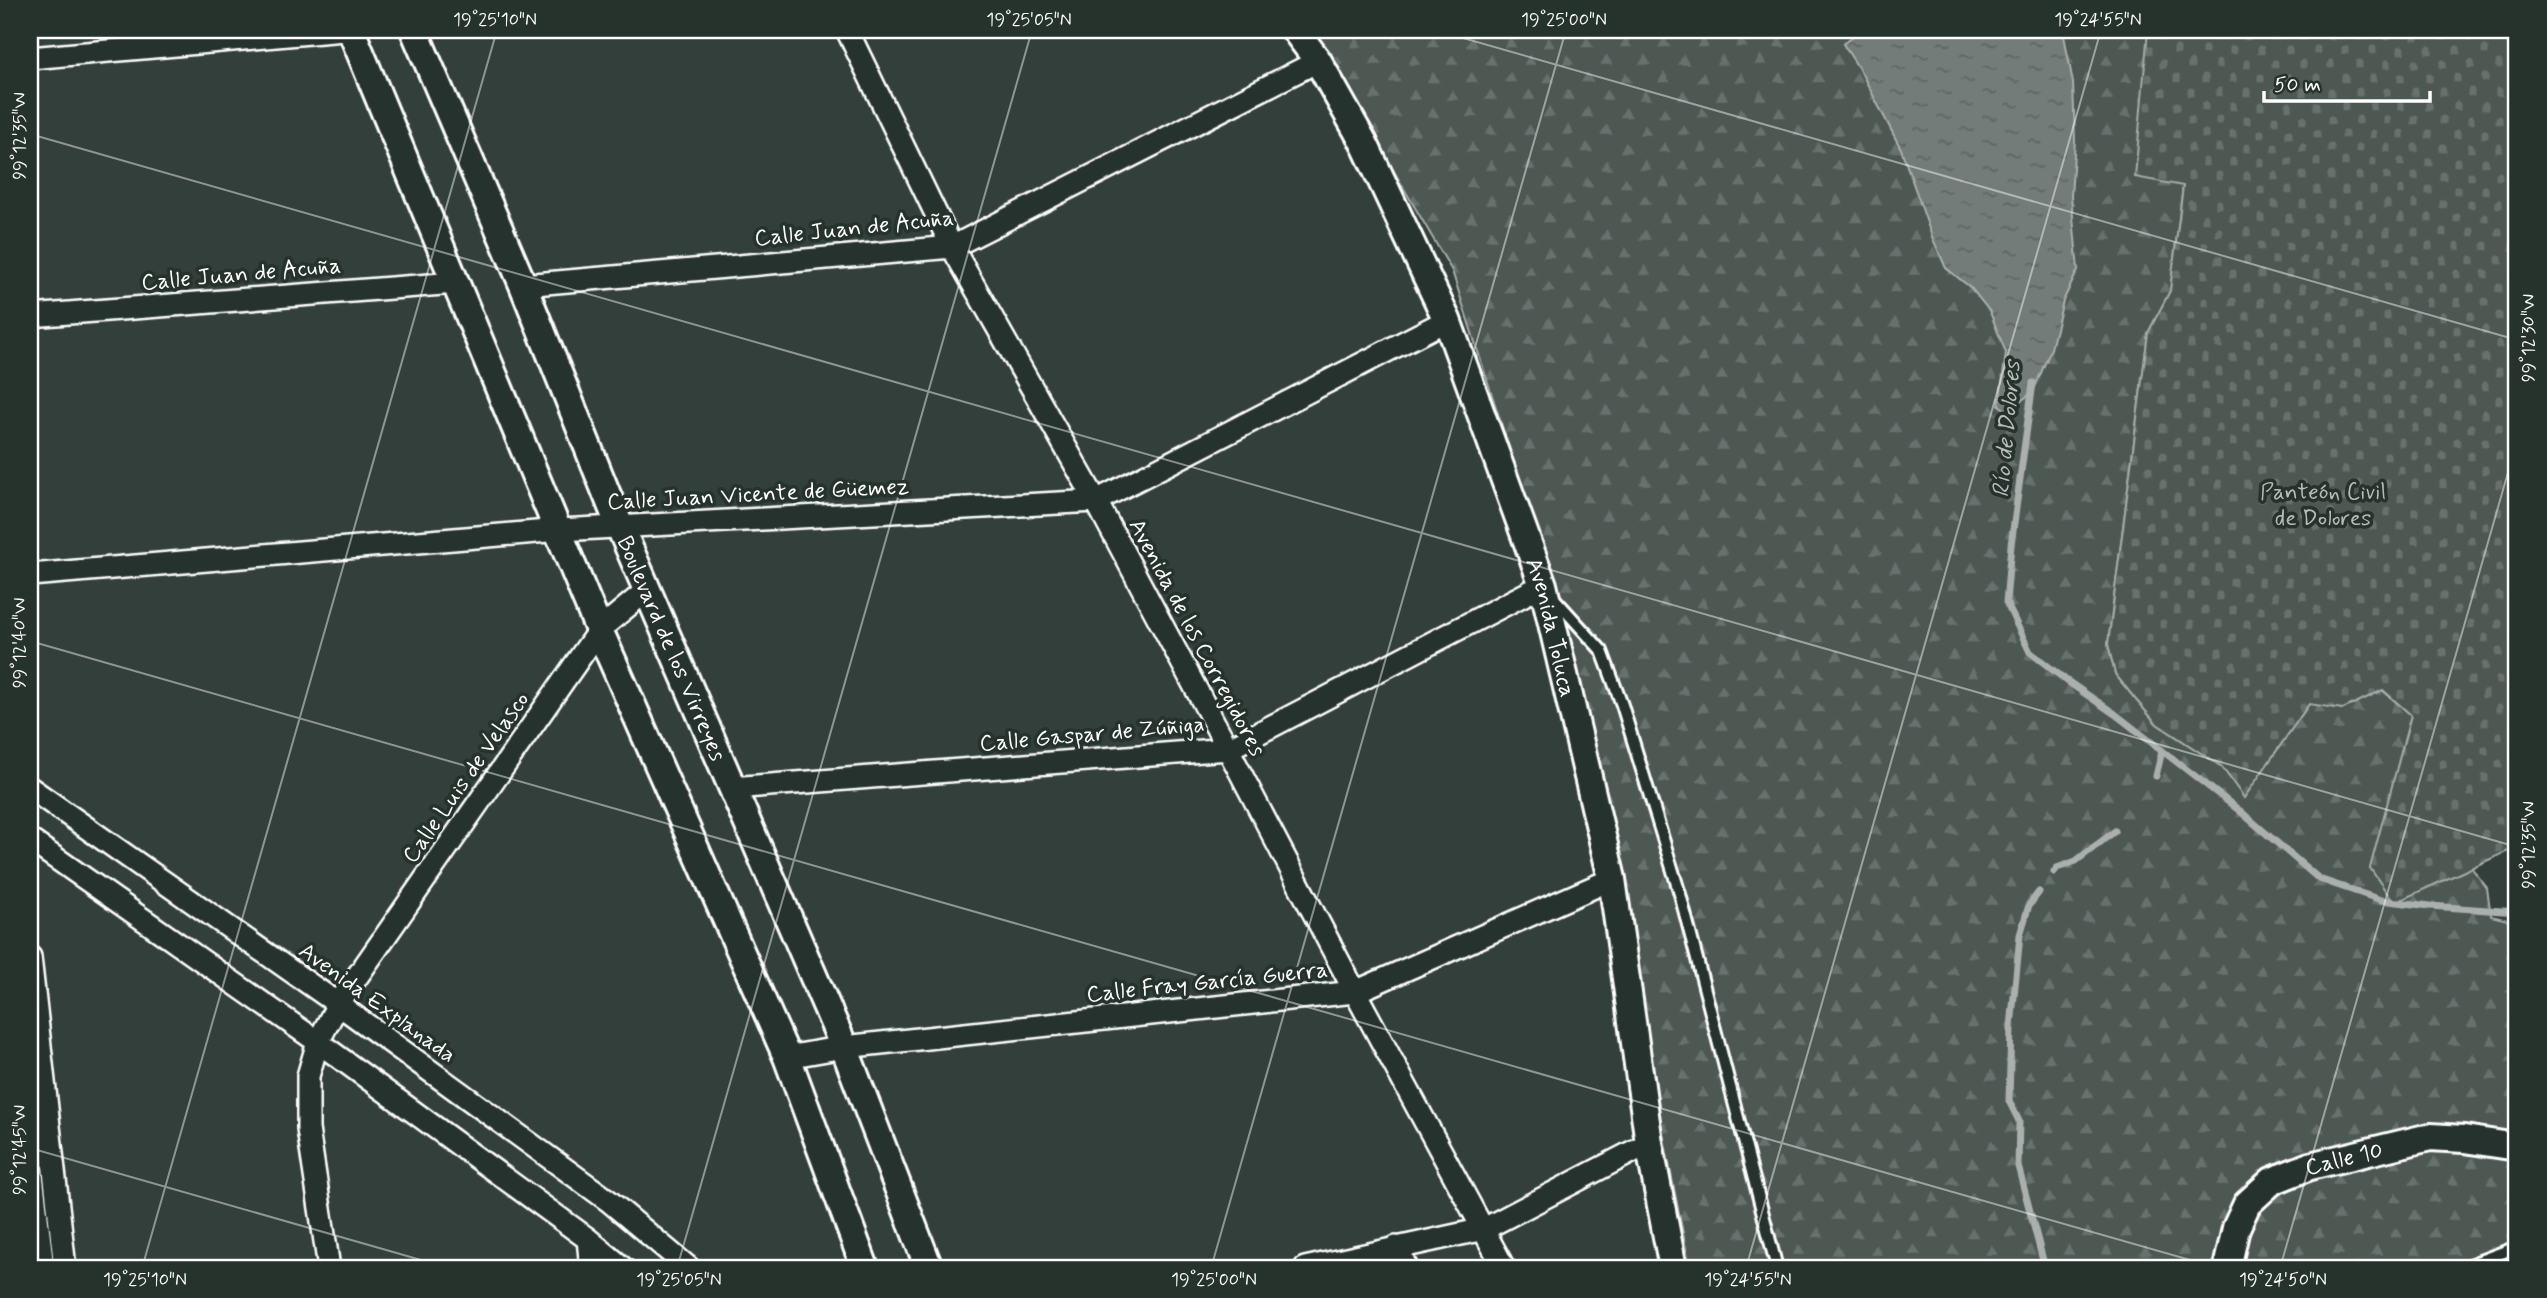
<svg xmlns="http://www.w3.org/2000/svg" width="2547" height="1298" font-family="Mynerve,sans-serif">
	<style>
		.forest { fill: url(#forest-firs); stroke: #a6aca9; stroke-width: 2 }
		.cemetery { fill: url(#cemetery-stones); stroke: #a6aca9; stroke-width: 2 }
		.water { fill: url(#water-ripples); stroke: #abb0ae; stroke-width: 2 }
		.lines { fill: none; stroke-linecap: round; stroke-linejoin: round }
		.stream { stroke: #abb0ae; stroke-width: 7 }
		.service-casing { stroke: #fff; stroke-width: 16 }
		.minor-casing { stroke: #fff; stroke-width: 26 }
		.tertiary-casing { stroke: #fff; stroke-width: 32 }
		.service { stroke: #26332d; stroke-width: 10 }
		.minor { stroke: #26332d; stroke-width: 21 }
		.tertiary { stroke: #26332d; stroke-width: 26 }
		.ticks { fill: none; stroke: #fff; stroke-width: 2; stroke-opacity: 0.45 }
		.labels { text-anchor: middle; stroke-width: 7; stroke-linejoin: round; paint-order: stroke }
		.street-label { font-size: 23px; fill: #fff; stroke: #26332d }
		.park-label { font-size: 23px; fill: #b8bcba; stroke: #26332d }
		.water-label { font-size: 24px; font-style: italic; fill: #b9bdbc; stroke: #26332d }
		.neatline { fill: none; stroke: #fff; stroke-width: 2.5 }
		.ticks-label { font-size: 18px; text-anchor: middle; fill: #fff }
	</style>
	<defs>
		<pattern id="forest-firs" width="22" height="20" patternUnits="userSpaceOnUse" patternTransform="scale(1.75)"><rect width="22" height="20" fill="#4d5853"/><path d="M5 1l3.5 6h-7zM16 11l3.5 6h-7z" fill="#68716d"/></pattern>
		<pattern id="cemetery-stones" width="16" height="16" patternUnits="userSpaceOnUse" patternTransform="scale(1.75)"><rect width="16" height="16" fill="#4d5853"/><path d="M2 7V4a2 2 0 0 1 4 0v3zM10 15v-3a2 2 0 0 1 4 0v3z" fill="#68716d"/></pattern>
		<pattern id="water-ripples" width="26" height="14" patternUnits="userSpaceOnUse" patternTransform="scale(1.75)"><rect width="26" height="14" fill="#737b78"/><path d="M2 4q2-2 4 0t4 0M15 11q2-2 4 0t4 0" fill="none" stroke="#606462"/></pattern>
	</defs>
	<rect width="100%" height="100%" fill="#333f3a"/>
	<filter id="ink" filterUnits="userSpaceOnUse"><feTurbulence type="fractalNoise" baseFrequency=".0143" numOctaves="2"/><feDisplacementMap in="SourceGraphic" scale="14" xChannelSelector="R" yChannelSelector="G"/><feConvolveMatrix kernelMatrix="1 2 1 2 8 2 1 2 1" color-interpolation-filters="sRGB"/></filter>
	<g filter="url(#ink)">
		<path class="forest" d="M1305,30H2186L2183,186L2170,291L2148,333L2108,644L2115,674L2136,700L2157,724L2222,767L2244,797L2310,703L2343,709L2382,690L2411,715L2371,868L2464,858L2487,888L2491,916L2516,922L2517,918V1268H1690L1551,578L1452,271L1371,132Z"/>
		<path class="cemetery" d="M2148,30H2517V847L2394,903L2370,868L2411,715L2383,690L2343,709L2309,704L2244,798L2222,767L2157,724L2136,700L2115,674L2108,644L2148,333L2170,291L2183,186L2135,177Z"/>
		<path class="water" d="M1860,30H2063L2073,83L2075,140L2071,196L2078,270L2063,301L2051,349L2033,392L2007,411L1999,405L2006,353L1990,312L1971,288L1946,268L1932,237L1901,149L1861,72L1843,44Z"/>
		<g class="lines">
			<path class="stream" d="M2033,383L2011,545L2006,602L2030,652L2067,681L2115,714L2240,811L2319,879L2381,900L2430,906L2517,912
				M2156,776L2162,751
				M2054,872L2057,868L2076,861L2115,831
				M2039,892L2029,905L2020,935L2011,1027L2009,1101L2019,1121L2018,1166L2045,1268"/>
			<g class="service-casing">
				<path id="service" d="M1553,597L1602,651L1622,705L1680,894L1777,1268
					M2461,1268L2517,1247"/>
			</g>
			<g class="minor-casing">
				<path id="minor" d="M847,30L952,247L1096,501L1228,749L1355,992L1504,1268
					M30,58L344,30
					M523,285L952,247L1318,61
					M30,316L456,283
					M30,575L560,530L1096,501L1447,320
					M30,788L338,1004L609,1201L689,1268
					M732,788L1228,749L1543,585
					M30,840L318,1042L588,1239L623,1268
					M30,957L65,1268
					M787,1057L844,1047L1355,992L1612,879
					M30,1158L43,1268
					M588,1239L591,1268
					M1396,1247L1407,1268
					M329,1268L308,1129V1076L318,1042L338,1004L599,630L647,590
					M1305,1268L1484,1229L1649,1143"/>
			</g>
			<g class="tertiary-casing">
				<g id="tertiary">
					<path d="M351,30L599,630L787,1057L865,1268"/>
					<path id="s1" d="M414,30L523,285L620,527L844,1047L929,1268"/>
					<path id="s2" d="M1295,30L1318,61L1364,143L1447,320L1543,585L1612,879L1649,1143L1673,1268"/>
					<path id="s3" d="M2227,1268L2236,1228L2247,1204L2272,1181L2310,1166L2430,1137L2464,1139L2517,1147"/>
				</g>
			</g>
			<use href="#service" class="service"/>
			<use href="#minor" class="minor"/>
			<use href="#tertiary" class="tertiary"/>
		</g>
	</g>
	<path class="ticks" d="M1435,30L2517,340M30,134L2517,847M30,641L2218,1268M30,1148L449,1268M142,1268L497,30M677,1268L1032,30M1211,1268L1566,30M1746,1268L2101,30M2280,1268L2517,441"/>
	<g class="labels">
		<g class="street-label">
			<text transform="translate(854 227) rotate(-6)" y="8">Calle Juan de Acuña</text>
			<text transform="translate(241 273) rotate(-5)" y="8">Calle Juan de Acuña</text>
			<text transform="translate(758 493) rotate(-3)" y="8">Calle Juan Vicente de Güemez</text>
			<text dy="8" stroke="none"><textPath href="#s2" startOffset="653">Avenida Toluca</textPath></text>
			<text transform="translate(1198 637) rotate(62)" y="8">Avenida de los Corregidores</text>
			<text dy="8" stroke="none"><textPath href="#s1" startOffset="670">Boulevard de los Virreyes</textPath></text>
			<text transform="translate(1092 733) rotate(-5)" y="8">Calle Gaspar de Zúñiga</text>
			<text transform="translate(465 777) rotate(-55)" y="8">Calle Luis de Velasco</text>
			<text transform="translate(1207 981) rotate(-6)" y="8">Calle Fray García Guerra</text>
			<text transform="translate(378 1002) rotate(36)" y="8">Avenida Explanada</text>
			<text dy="8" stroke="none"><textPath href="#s3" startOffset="177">Calle 10</textPath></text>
		</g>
		<g class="park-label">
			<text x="2323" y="499">Panteón Civil<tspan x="2323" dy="26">de Dolores</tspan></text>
		</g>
		<g class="water-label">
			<text transform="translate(2006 429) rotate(-85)" y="8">Río de Dolores</text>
		</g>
	</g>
	<rect width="2547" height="1298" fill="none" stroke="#26332d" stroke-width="77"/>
	<path d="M2264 91v10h166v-10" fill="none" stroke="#ffffff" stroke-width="3.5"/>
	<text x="2274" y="91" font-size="21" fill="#ffffff" stroke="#26332d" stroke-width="5" paint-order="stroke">50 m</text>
	<rect x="38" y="38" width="2470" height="1222" class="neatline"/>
	<g class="ticks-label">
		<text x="495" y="25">19°25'10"N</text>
		<text x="1029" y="25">19°25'05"N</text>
		<text x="1564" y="25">19°25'00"N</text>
		<text x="2098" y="25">19°24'55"N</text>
		<text transform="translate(19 136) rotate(-90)" y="6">99°12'35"W</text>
		<text transform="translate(2528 338) rotate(-90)" y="6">99°12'30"W</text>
		<text transform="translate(19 643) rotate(-90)" y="6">99°12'40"W</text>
		<text transform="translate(2528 845) rotate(-90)" y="6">99°12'35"W</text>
		<text transform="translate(19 1150) rotate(-90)" y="6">99°12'45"W</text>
		<text x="145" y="1285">19°25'10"N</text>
		<text x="679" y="1285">19°25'05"N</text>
		<text x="1214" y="1285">19°25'00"N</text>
		<text x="1748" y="1285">19°24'55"N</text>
		<text x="2283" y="1285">19°24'50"N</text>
	</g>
</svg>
